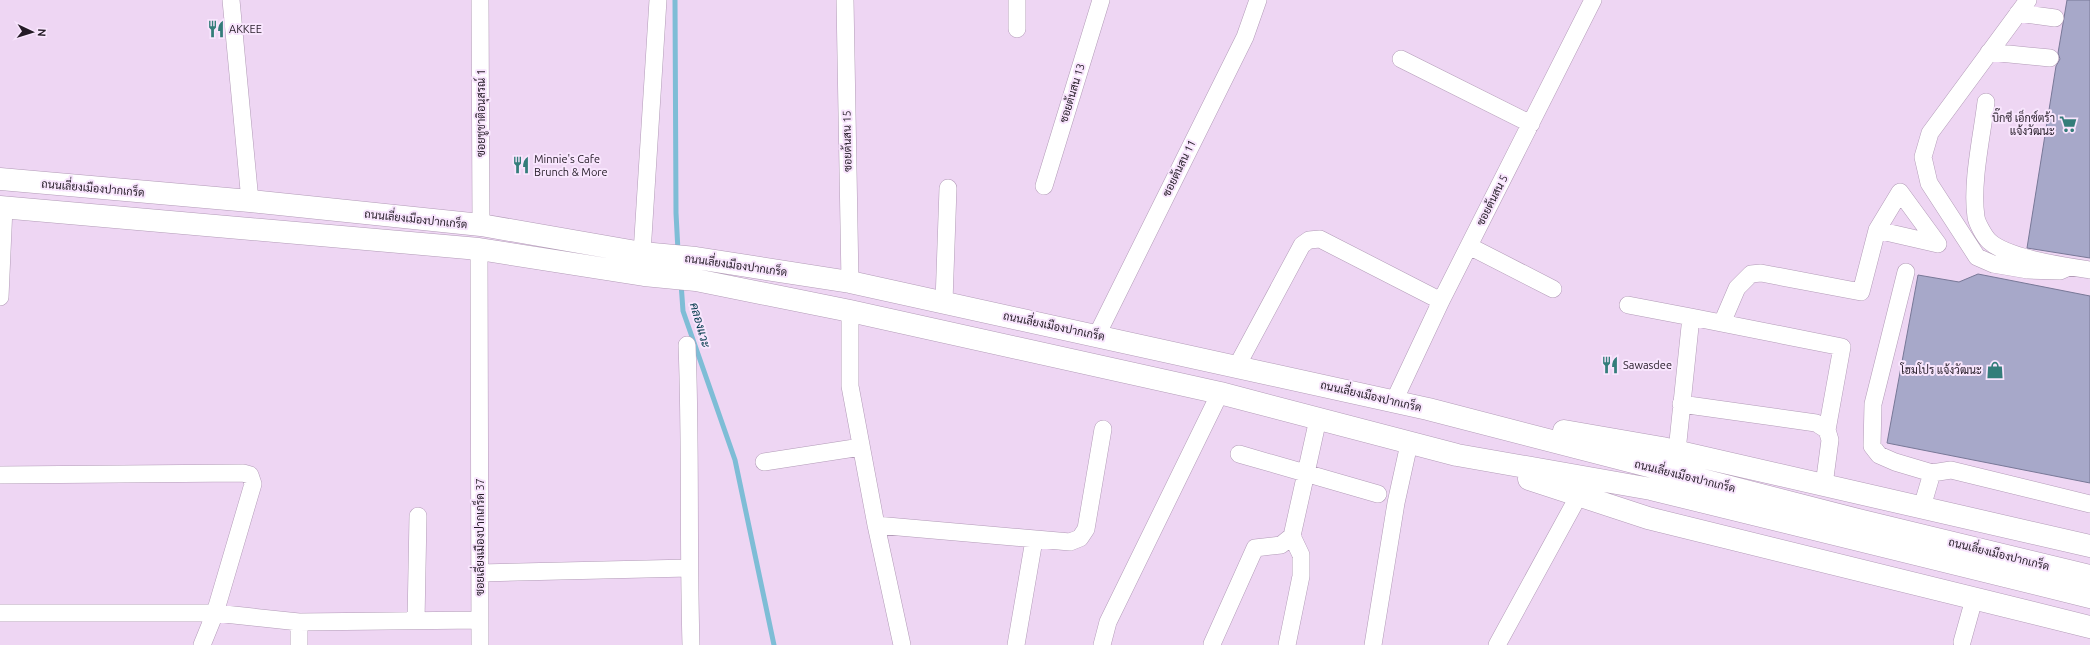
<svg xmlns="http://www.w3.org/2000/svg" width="2090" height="645" font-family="Ubuntu,Sarabun,sans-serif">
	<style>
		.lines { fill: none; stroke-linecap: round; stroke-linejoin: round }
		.stream { stroke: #7ebdd6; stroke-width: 5 }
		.building { fill: #a7a8c9; stroke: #787897 }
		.minor-casing { stroke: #b29bb7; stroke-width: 18 }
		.major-casing { stroke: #b29bb7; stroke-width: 23 }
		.minor { stroke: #fff; stroke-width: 17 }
		.major { stroke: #fff; stroke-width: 22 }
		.labels { text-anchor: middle; stroke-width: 4; stroke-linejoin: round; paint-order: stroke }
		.poi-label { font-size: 11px; fill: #241b26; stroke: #f8e5fd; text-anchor: start }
		.street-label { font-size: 11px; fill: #241b26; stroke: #f8e5fd }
		.water-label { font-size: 12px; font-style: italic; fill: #00394a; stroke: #f8e5fd }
	</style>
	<rect width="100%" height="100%" fill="#eed6f3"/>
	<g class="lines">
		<path class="stream" d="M675,0L676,213L678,251
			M681,283L683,311L735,460L774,645"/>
	</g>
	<path class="building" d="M2067,0H2090V258L2027,248L2056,66L2060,59L2058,53Z
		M1978,274L2090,296V483L1887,443L1918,275L1959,282Z"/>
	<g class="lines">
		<g class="minor-casing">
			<path id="minor" d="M231,0L250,201
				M480,0L481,225
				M845,0L850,282
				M2028,0L1930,133L1923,157L1929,183L1977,257L1993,264L2028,270L2060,271L2069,267
				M2018,13L2055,18
				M1017,29V0
				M1989,52L2050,58
				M1401,59L1531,124
				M1986,102C1982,136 1971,183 1976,217C1977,223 1984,236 1989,241C2007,258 2064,266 2090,270
				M1044,186L1101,0
				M1469,246L1553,289
				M479,249L480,645
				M642,253L658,0
				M1906,272L1873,404L1872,446L1879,455L1895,462L1932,473
				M0,297L4,207
				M944,302L948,188
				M1628,305L1691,317L1677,451
				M850,311V386L876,525L1070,542L1080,538L1086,529L1103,429
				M1691,317L1842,347L1827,430
				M1722,323L1737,288L1751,274L1761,273L1861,292L1877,230L1900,192L1938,244L1877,230
				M1097,335L1245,37L1258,0
				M687,345C691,445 688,545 691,645
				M1237,366L1302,245L1309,240L1320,239L1441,301
				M1394,401L1441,301L1593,0
				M1681,404L1816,423L1827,430L1830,440L1824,485
				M1239,454L1378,494
				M764,462L861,447
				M0,475L243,473L250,475L253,484L215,613L202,645
				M1922,507L1932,473L1951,470L2090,504
				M876,525L902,645
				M480,573L689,568
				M0,613H215L299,622L480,620
				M416,621L418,516
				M299,622V645
				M1962,642L1974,599
				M1212,644L1255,548L1281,545L1292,536
				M1016,645L1034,540
				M1102,645L1108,622L1220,393
				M1287,645L1301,576V555L1292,536L1318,419
				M1373,645L1396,503L1409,444
				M1497,645L1579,495"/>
		</g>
		<g class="major-casing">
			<path id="major" d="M0,179L250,201L481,225L642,253L696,258L850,282L1428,409L1862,521L2090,576
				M0,207L479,249L644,275L696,280L850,311L1220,393L1457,455L1651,489L2090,597
				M1564,431L1662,448L2090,546
				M1529,479L1648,518L2090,627"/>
		</g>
		<use href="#minor" class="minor"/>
		<use href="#major" class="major"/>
	</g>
	<defs>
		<g id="restaurant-bare" transform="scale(1.38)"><path d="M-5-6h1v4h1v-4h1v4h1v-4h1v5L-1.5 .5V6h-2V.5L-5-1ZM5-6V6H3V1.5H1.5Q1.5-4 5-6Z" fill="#347d7a" stroke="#f8e5fd" stroke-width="2.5" paint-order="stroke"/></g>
		<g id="supermarket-bare" transform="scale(1.38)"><path d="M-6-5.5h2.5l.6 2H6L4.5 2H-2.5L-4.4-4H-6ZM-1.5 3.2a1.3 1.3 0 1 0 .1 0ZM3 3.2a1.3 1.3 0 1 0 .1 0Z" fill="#347d7a" stroke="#f8e5fd" stroke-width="2.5" paint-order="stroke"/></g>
		<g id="shop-bare" transform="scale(1.38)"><path d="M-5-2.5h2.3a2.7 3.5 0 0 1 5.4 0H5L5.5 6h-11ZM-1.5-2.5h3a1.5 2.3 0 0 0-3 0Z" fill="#347d7a" stroke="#f8e5fd" stroke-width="2.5" paint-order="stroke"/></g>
	</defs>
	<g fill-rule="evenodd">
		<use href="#restaurant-bare" x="216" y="29"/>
		<use href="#supermarket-bare" x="2068" y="124"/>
		<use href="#restaurant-bare" x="521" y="165"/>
		<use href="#restaurant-bare" x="1610" y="365"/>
		<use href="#shop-bare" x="1995" y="370"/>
	</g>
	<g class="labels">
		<g class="poi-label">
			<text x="229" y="33">AKKEE</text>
			<text x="2055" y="122" text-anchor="end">บิ๊กซี เอ็กซ์ตร้า<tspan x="2055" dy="13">แจ้งวัฒนะ</tspan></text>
			<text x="534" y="163">Minnie's Cafe<tspan x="534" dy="13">Brunch &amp; More</tspan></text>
			<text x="1623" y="369">Sawasdee</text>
			<text x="1982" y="374" text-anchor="end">โฮมโปร แจ้งวัฒนะ</text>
		</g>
		<g class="street-label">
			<text transform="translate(1072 93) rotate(-73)" y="4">ซอยต้นสน 13</text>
			<text transform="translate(481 113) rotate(-90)" y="4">ซอยชูชาติอนุสรณ์ 1</text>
			<text transform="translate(847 141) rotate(-91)" y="4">ซอยต้นสน 15</text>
			<text transform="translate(1179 168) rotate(-64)" y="4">ซอยต้นสน 11</text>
			<text transform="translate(93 188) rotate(5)" y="4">ถนนเลี่ยงเมืองปากเกร็ด</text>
			<text transform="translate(1492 200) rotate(-63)" y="4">ซอยต้นสน 5</text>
			<text transform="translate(416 219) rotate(6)" y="4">ถนนเลี่ยงเมืองปากเกร็ด</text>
			<text transform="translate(736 265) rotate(8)" y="4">ถนนเลี่ยงเมืองปากเกร็ด</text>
			<text transform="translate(1054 326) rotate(12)" y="4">ถนนเลี่ยงเมืองปากเกร็ด</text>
			<text transform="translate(1371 396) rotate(13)" y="4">ถนนเลี่ยงเมืองปากเกร็ด</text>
			<text transform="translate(1685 476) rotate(14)" y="4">ถนนเลี่ยงเมืองปากเกร็ด</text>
			<text transform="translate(480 537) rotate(-90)" y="4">ซอยเลี่ยงเมืองปากเกร็ด 37</text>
			<text transform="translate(1999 554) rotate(14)" y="4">ถนนเลี่ยงเมืองปากเกร็ด</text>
		</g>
		<g class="water-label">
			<text transform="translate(700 325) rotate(74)" y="4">คลองแวะ</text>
		</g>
	</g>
	<g transform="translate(32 32) rotate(94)" stroke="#f8e5fd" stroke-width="3" paint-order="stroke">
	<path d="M0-3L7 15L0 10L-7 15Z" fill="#241b26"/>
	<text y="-6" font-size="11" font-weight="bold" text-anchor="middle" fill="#241b26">N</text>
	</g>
</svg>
